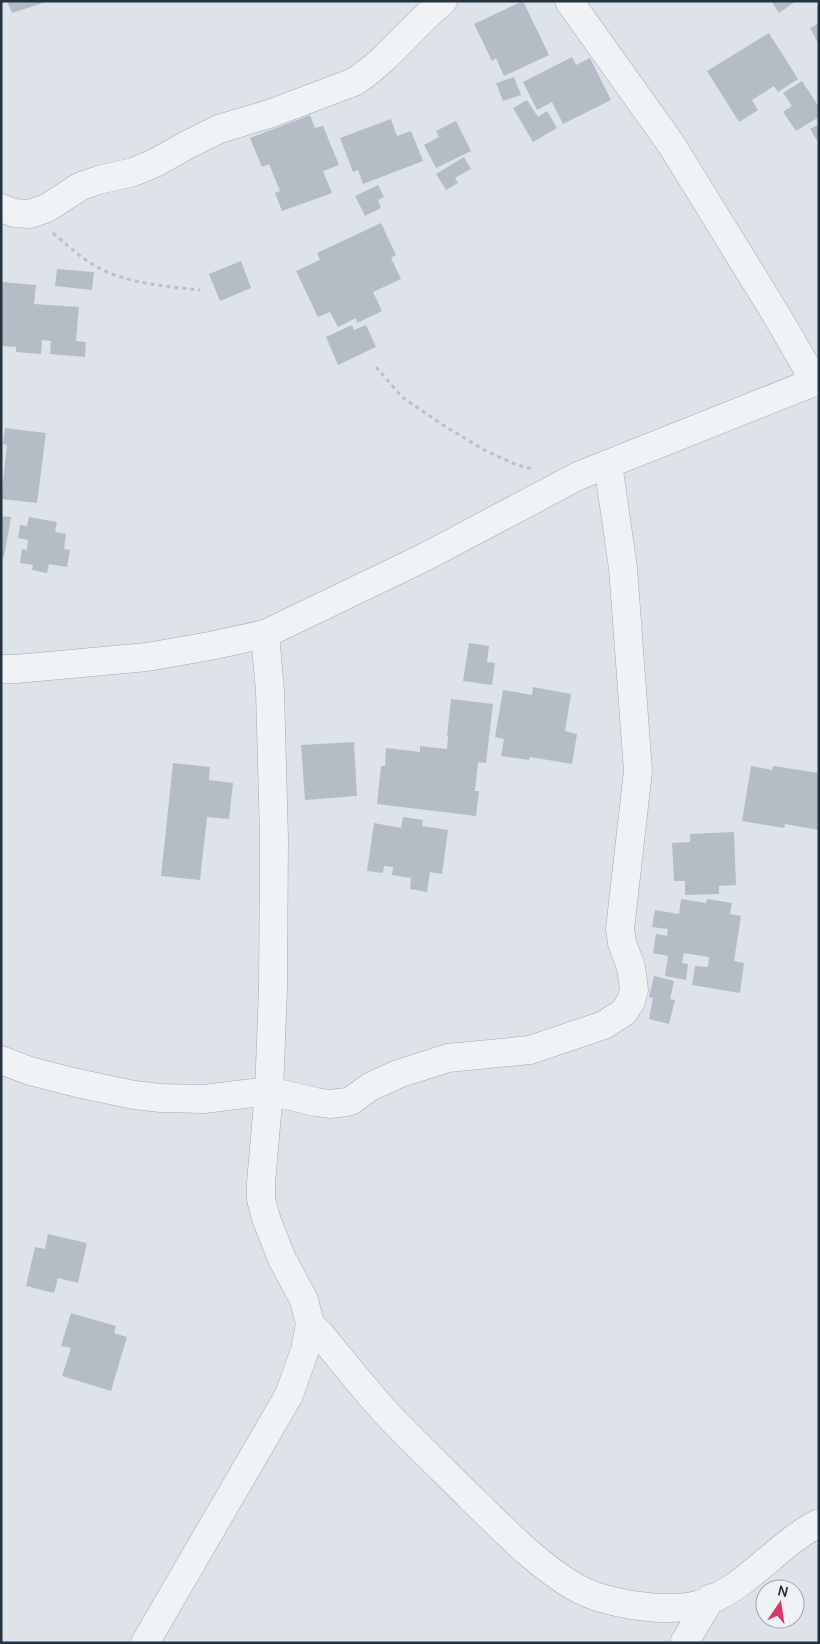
<svg xmlns="http://www.w3.org/2000/svg" width="820" height="1644" font-family="Manrope,sans-serif">
	<style>
		.building { fill: #b4bdc6 }
		.lines { fill: none; stroke-linecap: round; stroke-linejoin: round }
		.minor-casing { stroke: #a2abb2; stroke-width: 29 }
		.path { stroke: #bbc1c7; stroke-width: 3; stroke-dasharray: 4 4; stroke-linecap: butt }
		.minor { stroke: #f0f3f6; stroke-width: 28 }
	</style>
	<rect width="100%" height="100%" fill="#dde3e8"/>
	<path class="building" d="M7,1H46V2L12,13Z
		M523,1L549,55L504,76L496,58L492,61L474,24Z
		M771,1H796L779,13Z
		M819,23V45L810,28Z
		M769,33L798,79L778,92L774,86L752,100L758,110L739,122L707,71Z
		M572,57L576,65L590,58L611,100L563,124L552,102L537,110L523,82Z
		M514,77L521,95L503,101L496,83Z
		M802,81L819,107V117L796,131L783,112L792,106L783,93Z
		M527,100L538,117L547,111L557,128L533,142L513,108Z
		M310,115L315,128L323,126L339,165L323,171L332,193L282,211L275,193L280,191L269,164L262,167L250,138Z
		M391,119L397,136L411,131L423,161L363,184L358,170L353,172L340,138Z
		M456,121L471,151L436,168L424,145L439,137L436,131Z
		M819,124V144L810,129Z
		M464,157L471,169L455,178L458,183L446,190L436,174Z
		M378,185L384,197L378,200L381,208L365,216L355,196Z
		M381,223L396,255L391,258L401,279L373,292L382,311L357,323L356,318L338,327L330,312L318,317L296,271L320,260L317,253Z
		M241,261L251,288L220,301L209,274Z
		M57,269L94,272L92,290L55,286Z
		M1,282L36,285L34,304L79,307L76,341L86,342L85,357L50,354L51,341L42,340L41,354L16,352V347L1,346Z
		M352,325L354,330L366,325L376,347L338,365L326,337Z
		M5,428L46,433L37,503L1,499L7,445L3,444Z
		M1,516L11,517L4,557H1Z
		M29,517L57,522L55,532L66,534L64,549L70,550L67,567L49,564L47,573L32,570L33,565L20,563L22,549L27,550L28,540L18,538L20,525L27,526Z
		M469,643L489,646L487,662L495,663L492,685L463,681Z
		M533,687L571,694L565,731L577,734L572,764L530,757L529,760L501,756L504,739L495,737L503,690L532,695Z
		M451,699L493,704L486,763L478,762L475,791H479L476,816L377,804L381,766H385L386,748L420,752V746L447,749L448,736H447Z
		M354,742L357,796L305,800L301,745Z
		M173,763L210,767L209,780L233,783L229,819L207,817L200,880L161,876Z
		M751,766L772,770L773,766L819,773V830L785,824L784,828L742,821Z
		M403,817L423,820L422,826L448,830L442,874L430,872L427,892L410,889L411,878L392,875L393,867L384,866L383,873L367,871L374,823L401,828Z
		M734,832L736,885L719,886V894L685,895V881H674L672,843L690,842V834Z
		M681,899L706,903L707,899L732,903L730,914L741,916L734,961L744,963L740,993L692,985L695,966L708,967L709,957L684,953L682,963L688,964L686,980L665,976L668,956L653,953L656,934L667,936L668,929L652,927L655,910L679,914Z
		M654,976L674,981L670,999L675,1000L669,1024L649,1019L653,998L649,997Z
		M48,1234L87,1243L78,1283L58,1278L54,1293L26,1286L35,1247L45,1249Z
		M71,1313L116,1326L114,1333L127,1337L111,1391L62,1376L71,1348L61,1346Z"/>
	<g class="lines">
		<g class="minor-casing">
			<path id="minor" d="M569,1L671,144L777,316L814,380
				M1,208L14,213L30,214L47,208L81,186L99,180L133,172L155,163L187,145L219,129L269,114L354,82C388,60 412,27 443,1
				M1,669H16L147,657L210,646L265,634L425,557L578,476L819,380
				M1,1060L30,1071L77,1083L134,1095L161,1098L204,1099L269,1091L316,1102L330,1104L347,1102L352,1100L370,1087L398,1074L448,1058L530,1050L604,1025L624,1012L631,1001L634,990L631,967L622,943L620,929L638,771L623,568L608,464
				M310,1324L321,1335C343,1362 365,1390 389,1416C416,1444 444,1471 472,1499C505,1531 536,1564 575,1587C605,1604 664,1613 697,1605C742,1593 777,1544 819,1523
				M145,1643L289,1395L305,1350L310,1324L304,1300L282,1259L266,1218L261,1199V1183L269,1091L273,989L274,838L270,691L265,634
				M684,1643L711,1598"/>
		</g>
		<path class="path" d="M53,233C64,242 74,252 86,260C118,283 162,286 200,290
			M376,367L402,397L443,425L486,451L517,465L533,469"/>
		<use href="#minor" class="minor"/>
	</g>
	<rect width="820" height="1644" fill="none" stroke="#253340" stroke-width="5"/>
	<g transform="translate(780 1604) rotate(13)"><circle r="24" fill="#ecf2f6" stroke="#9ca6ad"/>
	<path d="M0-4L9 19L0 12L-9 19Z" fill="#da3568"/>
	<text y="-8" font-size="14" font-weight="bold" text-anchor="middle" fill="#253340">N</text>
	</g>
</svg>
